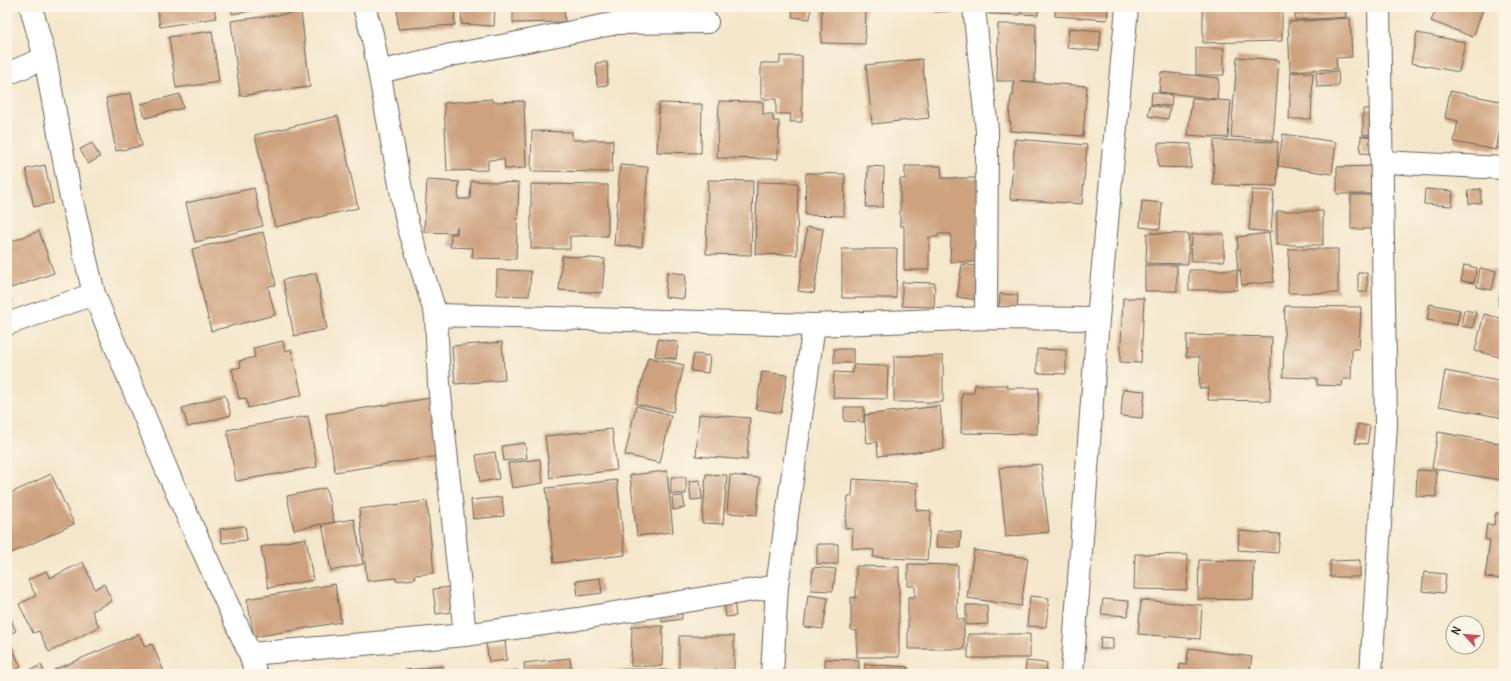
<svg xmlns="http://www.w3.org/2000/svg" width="1511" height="681" font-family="Delius,sans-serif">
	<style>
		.building { fill: #cea27f }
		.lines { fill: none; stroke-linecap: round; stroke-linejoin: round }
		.minor-casing { stroke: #686359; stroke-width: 24 }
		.minor { stroke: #fff; stroke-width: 22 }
	</style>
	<rect width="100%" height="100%" fill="#fcf5e5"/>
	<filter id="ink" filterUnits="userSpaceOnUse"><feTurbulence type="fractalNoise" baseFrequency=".025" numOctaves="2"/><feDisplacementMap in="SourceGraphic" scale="8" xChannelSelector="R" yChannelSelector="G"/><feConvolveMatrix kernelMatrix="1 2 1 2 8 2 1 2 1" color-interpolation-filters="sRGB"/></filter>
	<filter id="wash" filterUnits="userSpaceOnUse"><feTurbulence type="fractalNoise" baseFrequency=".012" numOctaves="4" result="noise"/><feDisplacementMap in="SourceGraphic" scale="16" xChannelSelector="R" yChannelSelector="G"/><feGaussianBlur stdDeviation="0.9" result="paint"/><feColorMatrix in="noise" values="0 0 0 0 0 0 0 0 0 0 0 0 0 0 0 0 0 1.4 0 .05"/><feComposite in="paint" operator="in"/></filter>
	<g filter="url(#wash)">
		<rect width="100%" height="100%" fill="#f4e6cb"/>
		<g id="blocks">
			<path class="building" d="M157,7H214L216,18L160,27Z
				M231,7H270V8L232,14Z
				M397,7H454L455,25L398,29Z
				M462,7H495L494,26L461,24Z
				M513,7H564L565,22L513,23Z
				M625,7H668V11L625,9Z
				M793,7H811L810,19L792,17Z
				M822,7H866L865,44L821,43Z
				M935,7H957V11L935,12Z
				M989,7H1020V15L989,14Z
				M1022,7H1038V15L1022,14Z
				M1056,7H1108L1107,20L1055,16Z
				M1203,7H1282V41L1203,43Z
				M1295,7H1345L1346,17L1295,20Z
				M1437,7H1484L1473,37L1431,21Z
				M301,12L310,87L240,96L231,21Z
				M1350,18L1352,57L1336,58L1337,69L1290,71L1288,22Z
				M998,24H1036L1035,81H1019L1087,86L1083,136L1010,131L1011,122H1009L1011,96H1013L1014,81H997Z
				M1069,28L1101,31L1099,51L1067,48Z
				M212,31L219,82L176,88L169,37Z
				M1417,33L1465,42L1459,72L1411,63Z
				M1196,48H1224V75H1196Z
				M780,56H802V122H790L791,114H776V99H761V63H780Z
				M1237,57L1279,60L1273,140L1231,137Z
				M922,59L929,118L872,124L866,65Z
				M607,62L608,85L597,86L596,63Z
				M1338,71L1339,86L1317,87L1316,73Z
				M1161,72L1219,78L1217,99L1159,92Z
				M1291,72L1313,73L1311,119H1289Z
				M1450,91L1504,102V111L1496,150L1454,142L1458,121L1445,118Z
				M1152,92L1172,95L1171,106L1151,104Z
				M131,93L142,146L116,151L106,98Z
				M180,94L183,108L145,118L141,104Z
				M1192,98L1231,101L1228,138L1188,135Z
				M492,99V102L524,101L526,168L505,169L504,159L488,160V170L447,171L444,103Z
				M719,101L763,102V114H773V121H779L778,159L717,158Z
				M659,103L702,104L701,153L657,152Z
				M1150,105L1170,108L1168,119L1148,116Z
				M1363,109H1377L1378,134L1363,135Z
				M338,116L358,208L275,227L255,135Z
				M532,131L572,132V140H613L612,172L531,171Z
				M1503,131H1504V149L1499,148Z
				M1283,134L1336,142L1332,174L1278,166Z
				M1361,136L1378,137V154L1360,153Z
				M1015,139L1087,145L1082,204L1010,199Z
				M1214,140L1278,142L1277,186L1213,185Z
				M92,143L100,157L88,164L80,149Z
				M1158,143L1191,144V168L1158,167Z
				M45,165L53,203L34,207L26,169Z
				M620,165L648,167L642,247L614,245Z
				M868,166L884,167L883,207H866Z
				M905,166H941L942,178H979V262H950L951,234H938V237H929V270H904V226H900V179H905Z
				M1376,166L1377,194H1337V167Z
				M806,173L845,174L844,216L805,215Z
				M427,180L459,182L458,199H470L471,181L519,183L516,259L472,258L473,248L450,247L451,234H457V227L456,233L424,232Z
				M708,180L753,181L751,255L706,254Z
				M757,182L798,183L797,255L755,254Z
				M531,184L608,185V236H570V249H531Z
				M254,188L263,226L195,242L186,203Z
				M1425,189L1453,191L1452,206L1424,204Z
				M1481,189V203L1469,204L1468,190Z
				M1252,190L1274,191L1271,232L1249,230Z
				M1351,195H1374V229H1351Z
				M1142,201L1162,203L1160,229L1140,227Z
				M1277,211H1323V245H1277Z
				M807,227L823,229L814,293L798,291Z
				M39,231L54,273L11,288L7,278V243Z
				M263,232L276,285L268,286L275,315L211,331L192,249Z
				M1147,233L1189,234L1188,264L1146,263Z
				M1269,233L1274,282L1242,285L1240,270L1238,271L1236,249L1238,248L1237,237Z
				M1192,234H1224V261H1191Z
				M1503,245H1504V265H1502Z
				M842,249H897L896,298H842Z
				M1289,249H1338V293H1288Z
				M562,256L605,259L602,293L559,290Z
				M962,264L983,267L978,300L957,297Z
				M1145,265H1177V291H1145Z
				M1464,265L1477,268L1474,283L1461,281Z
				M1480,268L1496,271L1492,290L1477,287Z
				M497,270L531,271L529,296L497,295Z
				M1189,270H1237V290H1189Z
				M667,272L686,274L684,299L665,297Z
				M316,273L327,329L294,336L283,280Z
				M1358,273H1367V292H1358Z
				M1503,275H1504V306L1498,305Z
				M902,282L935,283L934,307L902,306Z
				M7,289L12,303L7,304Z
				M1000,294L1018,295L1017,308L999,307Z
				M1123,298H1144L1141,363L1120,362Z
				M1430,304L1460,310L1457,325L1427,320Z
				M1285,306L1361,307L1359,349H1352L1351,379H1343L1342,386L1317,385V378L1283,377Z
				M1464,310L1476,312L1473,328L1461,326Z
				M1484,314L1504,319V358L1475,351Z
				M1187,335L1272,337L1270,401L1208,400L1209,388H1199L1200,357H1186Z
				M658,339L678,342L676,359L655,356Z
				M283,341L285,351L291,349L302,395L248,408L246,398L239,399L232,369L241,367L239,361L255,357L253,348Z
				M502,342L505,380L455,384L452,346Z
				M834,349H853V363H834Z
				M1037,349L1066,350V374L1037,373Z
				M694,354L710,356L708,373L691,371Z
				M894,356H943V402H894Z
				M648,357L684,365L673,412L636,404Z
				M853,365L888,366L887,399L833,398L834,372L853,373Z
				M1445,371L1504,382V418L1439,406Z
				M762,372L787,375L781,413L756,409Z
				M975,385H1007V388H1039L1037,434L961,433L962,393H974Z
				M1123,389L1145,391L1142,418L1121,416Z
				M225,395L231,415L188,427L182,408Z
				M431,398L439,456L335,472L326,414Z
				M636,406L671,415L660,463L625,455Z
				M940,406L944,449L878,456L877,442L867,443L864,415Z
				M844,407H864V422L844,421Z
				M699,414L750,418L747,460L696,456Z
				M308,416L317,467L236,481L227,430Z
				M1358,424L1370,426L1367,444L1355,443Z
				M612,429L617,470L550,478L545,436Z
				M1438,432L1504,444V481L1432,468Z
				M525,443L527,458L504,461L502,446Z
				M495,452L499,479L480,482L476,455Z
				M540,459L543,483L512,488L508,463Z
				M1041,464L1049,532L1006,537L999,468Z
				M1417,470L1436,471V497L1416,496Z
				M667,471L673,532L637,536L630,475Z
				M51,474L74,524L7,555V495Z
				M706,474L727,475L723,524L702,523Z
				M730,475L760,478L757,515L727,513Z
				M671,477H686V494H671Z
				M853,479L918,483L916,510L931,511L927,560L873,557L874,550L852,548L853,529L845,528L848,496H852Z
				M617,480L625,555L554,563L546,488Z
				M700,480L702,499L691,500L689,481Z
				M326,488L334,522L324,524L354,519L363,564L331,571L322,524L294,530L287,496Z
				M683,496L685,508L673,510L672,497Z
				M502,497L504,516L473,519L471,500Z
				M427,501L434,573L414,575L415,579L396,581V578L367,581L359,509Z
				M1496,513L1504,514V579L1485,577L1490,540L1485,539L1487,524L1494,525Z
				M245,526L247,540L222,543L220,529Z
				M937,531H961L960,548L936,547Z
				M1239,531L1280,534L1278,553L1238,550Z
				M306,538L313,580L268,588L261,547Z
				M817,544H838V564H817Z
				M974,550L1028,558L1021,606L967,598Z
				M1135,554L1188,555L1187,590L1134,589Z
				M1199,560L1254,561L1253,600L1198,599Z
				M1360,560V577H1330V561Z
				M83,562L95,589L104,584L112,601L92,611L99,627L49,652L39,631L33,633L19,604L36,596L28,580L46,571L50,578Z
				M908,564L958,565L957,619H964V649H908V597H915V586H908Z
				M856,566L899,567V657H857V631L851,630V597L856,598Z
				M813,567L836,569L833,591L811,590Z
				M1424,572L1446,574L1444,593L1422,591Z
				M600,578L602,593L578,596L576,581Z
				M335,584L341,622L254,637L247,599Z
				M450,587L452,612L436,614L433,589Z
				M808,595L828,598L823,629L804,627Z
				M1030,596L1049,598L1046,627L1027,626Z
				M1103,599L1129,601L1128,616L1101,614Z
				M1141,600L1202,605L1200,639L1138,634Z
				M734,601L736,616L726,617L724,602Z
				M966,605H987L988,624L966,625Z
				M681,607L682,619L662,622L661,610Z
				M7,611L16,631L7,635Z
				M632,626H663L662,666H631Z
				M139,634L145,647L152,644L165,674H55L54,670Z
				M968,634H1030V658H968Z
				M679,636H734V670H679Z
				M7,637L21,667L7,674Z
				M1101,637L1113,638V649H1100Z
				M505,641L507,660L489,662L486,643Z
				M1189,648L1252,657L1249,674H1179L1180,664L1186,665Z
				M570,658L572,674H525L524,663Z
				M825,659L859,660V674H825Z
				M1026,661L1047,663L1046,674H1025Z
				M865,664L908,667V674H864Z
				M41,665L45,674H21Z
				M443,666L444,674H397V671Z
				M517,670L518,674H495V673Z
				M615,670H671V674H615Z"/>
		</g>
	</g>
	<g filter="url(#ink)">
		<use href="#blocks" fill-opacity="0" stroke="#686359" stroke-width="1"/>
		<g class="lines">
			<g class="minor-casing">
				<path id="minor" d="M31,7L45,58L70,193L94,294L168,473L250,654L256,674
					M364,7L372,34L407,222L436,315L439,384L465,635
					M974,7L987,131L986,318
					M379,72L451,55L507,45L617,23L707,22
					M7,74L45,58
					M1382,162L1504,168
					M436,315L814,325
					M7,324L94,294
					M250,654L465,635L578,619L777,586
					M772,674L777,586L814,325L986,318L1098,319
					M1072,674L1098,319L1127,7
					M1371,674L1386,424L1379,7"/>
			</g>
			<use href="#minor" class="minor"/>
		</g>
	</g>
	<rect width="1511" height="681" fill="none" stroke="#fcf5e5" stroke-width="24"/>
	<g transform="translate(1465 635) rotate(296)"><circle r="19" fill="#fcf5e5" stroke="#a29e95"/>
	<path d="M0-3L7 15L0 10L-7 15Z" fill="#d1495b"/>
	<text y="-6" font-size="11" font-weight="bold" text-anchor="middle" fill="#1c1c1c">N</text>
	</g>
</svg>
